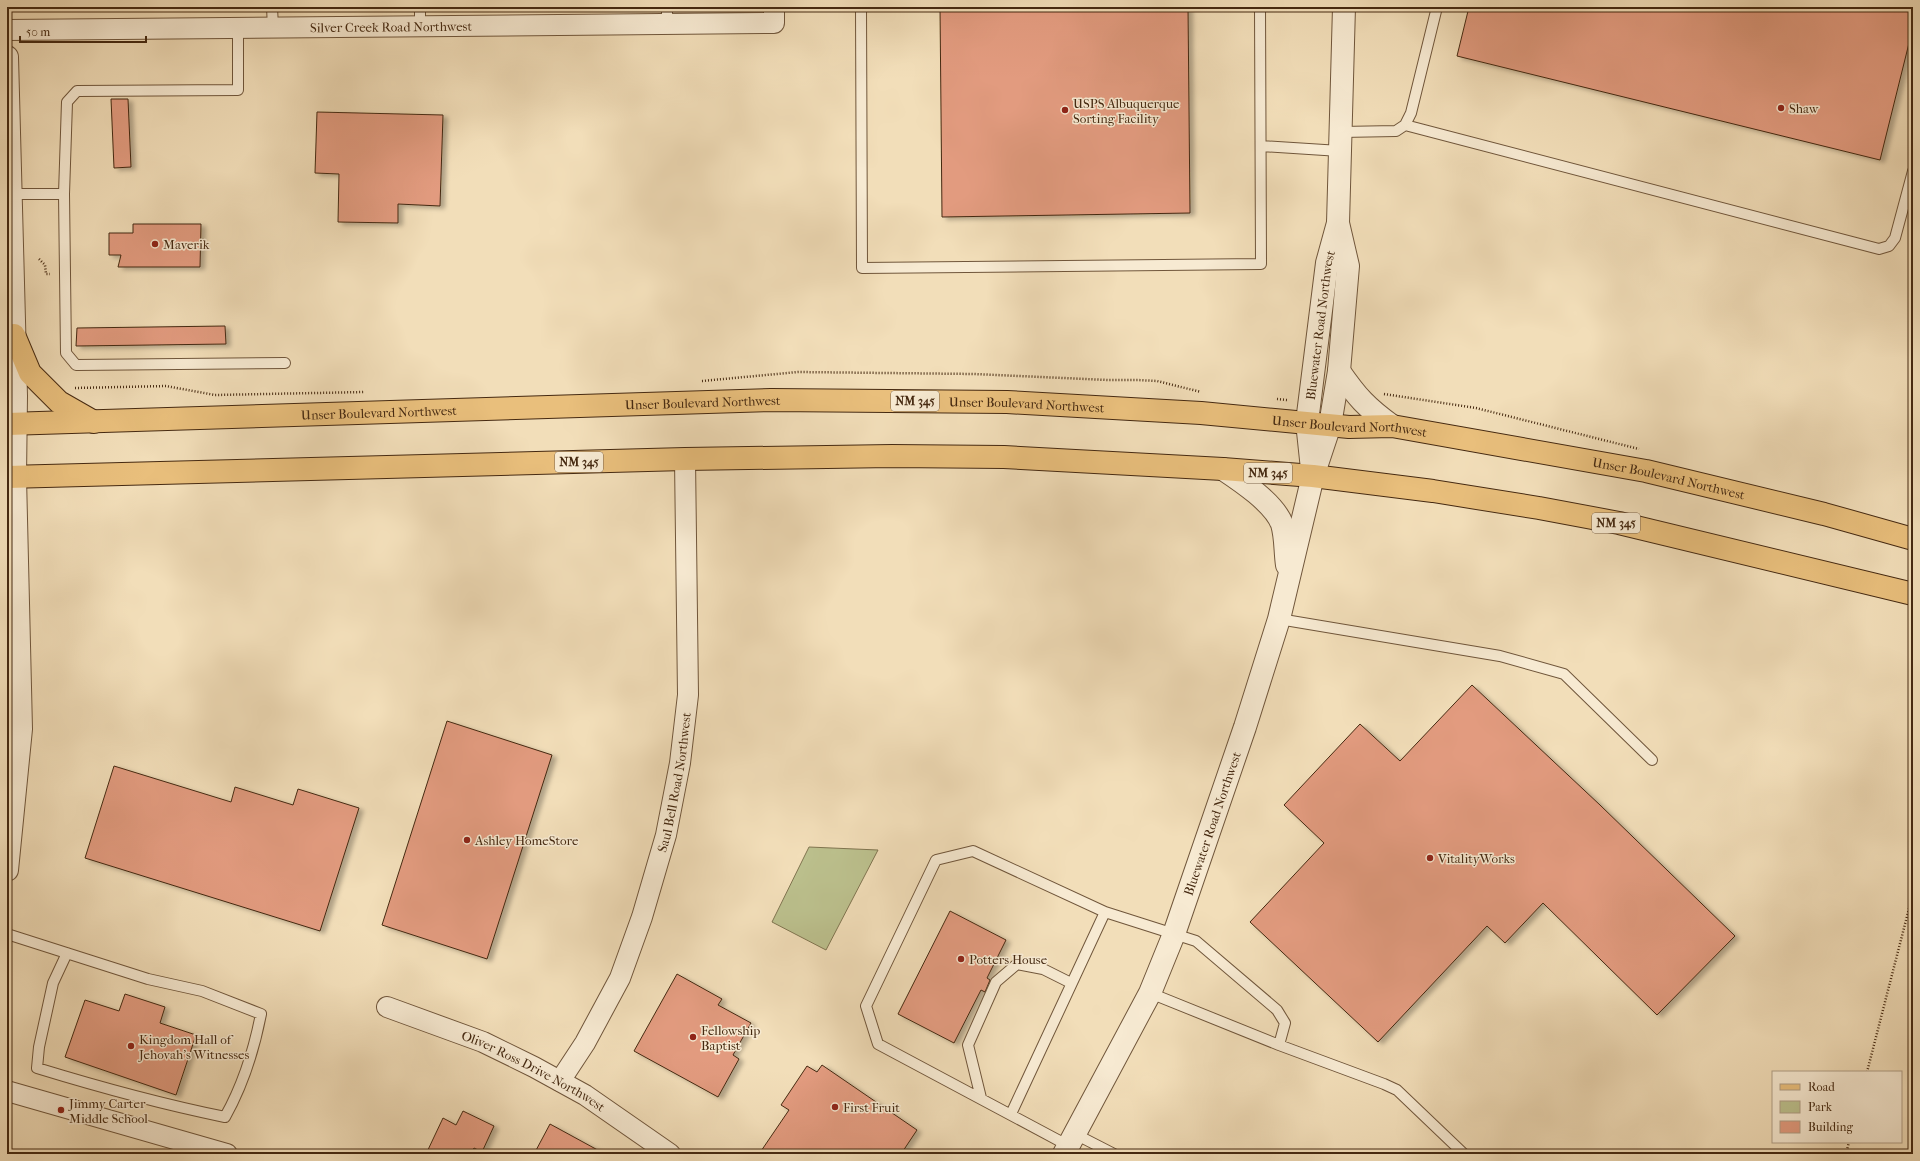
<svg xmlns="http://www.w3.org/2000/svg" width="1920" height="1161" font-family="'IM FELL French Canon',serif">
	<style>
		.green { fill: #bcc18e; stroke: #807550 }
		.building { fill: #e29b7f; stroke: #452911; filter: url(#shadow) }
		.lines { fill: none; stroke-linecap: round; stroke-linejoin: round }
		.service-casing { stroke: #70563b; stroke-width: 12 }
		.minor-casing { stroke: #70563b; stroke-width: 22 }
		.tertiary-casing { stroke: #70563b; stroke-width: 24 }
		.primary-casing { stroke: #452911; stroke-width: 24 }
		.path { stroke: #452911; stroke-width: 2.5; stroke-dasharray: 1 2; stroke-linecap: butt }
		.service { stroke: #f7ead2; stroke-width: 10 }
		.minor { stroke: #f7ead2; stroke-width: 20 }
		.tertiary { stroke: #f7ead2; stroke-width: 22 }
		.primary { stroke: #e9bf7c; stroke-width: 22 }
		.poi-dot { fill: #8f2418; stroke: #f7ead2; stroke-width: 1.5 }
		.labels { text-anchor: middle; stroke-width: 3; stroke-linejoin: round; paint-order: stroke }
		.shield { fill: #f7ead2; stroke: #7a634b; stroke-width: 1 }
		.shield-label { font-size: 12px; font-weight: bold; fill: #452911 }
		.street-label { font-size: 13px; fill: #452911; stroke: #f7ead2 }
		.poi-label { font-size: 13px; fill: #452911; stroke: #f7ead2; text-anchor: start }
	</style>
	<defs>
		<filter id="shadow"><feDropShadow dx="4.5" dy="2.5" stdDeviation="2" flood-color="#0004"/></filter>
	</defs>
	<rect width="100%" height="100%" fill="#f2deb9"/>
	<filter id="stains"><feTurbulence type="fractalNoise" baseFrequency=".005" numOctaves="4"/><feColorMatrix values="0 0 0 0 .2 0 0 0 0 .09 0 0 0 0 .02 0 0 0 .5 -.17"/></filter>
	<radialGradient id="worn" r=".72"><stop offset=".6" stop-color="#630" stop-opacity="0"/><stop offset="1" stop-color="#630" stop-opacity=".3"/></radialGradient>
	<path class="green" d="M809,847L878,850L826,950L772,922Z"/>
	<path class="building" d="M940,7H1188L1190,213L942,217Z
		M1469,7H1913V27L1880,160L1457,56Z
		M111,99H128L131,167L114,168Z
		M317,112L443,115L440,206L398,204V223L338,222L339,174L315,173Z
		M133,224H201L200,267H118L121,255H109V233H133Z
		M225,326L226,344L76,346L77,328Z
		M1472,685L1600,805L1735,936L1657,1015L1543,903L1505,943L1487,926L1378,1042L1250,922L1324,843L1284,805L1360,724L1400,761Z
		M447,721L552,755L487,959L382,925Z
		M114,766L231,802L235,787L293,805L298,789L359,808L320,931L85,858Z
		M950,911L1006,940L987,978L990,980L985,992L981,990L954,1043L898,1014Z
		M677,974L722,999L718,1005L751,1023L733,1055L739,1059L718,1097L634,1051Z
		M125,994L165,1007L160,1023L196,1035L176,1095L65,1057L85,1000L119,1011Z
		M822,1065L917,1130L901,1154H759L789,1110L781,1105L807,1066L817,1072Z
		M463,1111L494,1126L482,1152L474,1148L470,1154H426L443,1118L456,1125Z
		M550,1124L605,1154H534Z"/>
	<g class="lines">
		<g class="service-casing">
			<path id="service" d="M272,7L273,28
				M420,7V26
				M667,7V24
				M861,7L862,268L1261,264L1260,7
				M1405,125L1879,249L1889,246L1895,238L1913,171
				M1341,132L1396,131L1405,125L1411,113L1437,7
				M1261,146L1340,151
				M10,194H64L67,102L77,91L238,90V28
				M64,194L66,353L76,365L285,363
				M1279,619L1500,656L1564,674L1652,760
				M1105,912L1196,941L1277,1010L1285,1023L1279,1045
				M7,934L148,979L202,991L261,1014C254,1050 243,1085 225,1117C161,1104 99,1087 37,1068L39,1047L53,983L67,953
				M1150,993L1279,1045L1384,1084L1397,1090L1464,1154
				M981,1098L968,1045L996,982L1017,964L1043,969L1071,983
				M1011,1114L1105,912L973,851L936,860L866,1006L878,1044L1069,1146
				M1075,1134L1114,1154"/>
		</g>
		<g class="minor-casing">
			<g id="minor">
				<path id="s1" d="M7,30L774,23V7"/>
				<path id="s2" d="M387,1007L483,1042L534,1067L585,1095L670,1154"/>
				<path id="s3" d="M560,1081L585,1043L620,978L642,917L666,835L680,763L688,695L685,459"/>
				<path d="M7,1091L227,1154"/>
			</g>
		</g>
		<g class="tertiary-casing">
			<g id="tertiary">
				<path d="M7,57L16,396L15,477L21,729L7,870"/>
				<path d="M1339,371C1357,397 1366,407 1392,426"/>
				<path d="M1223,469C1241,481 1274,503 1282,524C1286,537 1285,552 1287,565"/>
				<path id="s4" d="M1312,469L1307,422L1327,263L1338,223L1344,7"/>
				<path id="s5" d="M1064,1154L1150,993L1174,934L1245,727L1279,619L1313,476L1330,425L1339,371L1348,266L1338,223"/>
			</g>
		</g>
		<g class="primary-casing">
			<g id="primary">
				<path d="M14,335L30,373L59,402L94,422"/>
				<path id="s6" d="M7,424L771,400L1007,402L1201,413L1349,427L1392,426L1646,471L1824,514L1913,539"/>
				<path d="M7,477L685,459L892,456L1004,457L1223,469L1313,476L1433,491L1539,508L1619,523L1913,594"/>
			</g>
		</g>
		<path class="path" d="M39,259L45,265L46,274H50
			M702,381L798,372L974,374L1108,380H1138L1157,381L1201,392
			M75,388L166,386L215,395L365,392
			M1384,394L1476,408L1639,449
			M1277,399L1287,400
			M1867,1072L1913,893
			M1846,1154L1849,1142"/>
		<use href="#service" class="service"/>
		<use href="#minor" class="minor"/>
		<use href="#tertiary" class="tertiary"/>
		<use href="#primary" class="primary"/>
	</g>
	<g class="poi-dot">
		<circle cx="1781" cy="108" r="4"/>
		<circle cx="1065" cy="110" r="4"/>
		<circle cx="155" cy="244" r="4"/>
		<circle cx="467" cy="840" r="4"/>
		<circle cx="1430" cy="858" r="4"/>
		<circle cx="961" cy="959" r="4"/>
		<circle cx="693" cy="1037" r="4"/>
		<circle cx="131" cy="1046" r="4"/>
		<circle cx="835" cy="1107" r="4"/>
		<circle cx="61" cy="1110" r="4"/>
	</g>
	<g class="labels">
		<g class="shield">
			<rect x="891" y="391" width="48" height="20" rx="3"/>
			<rect x="555" y="452" width="48" height="20" rx="3"/>
			<rect x="1244" y="463" width="48" height="20" rx="3"/>
			<rect x="1592" y="513" width="48" height="20" rx="3"/>
		</g>
		<g class="shield-label">
			<text x="915" y="405">NM 345</text>
			<text x="579" y="466">NM 345</text>
			<text x="1268" y="477">NM 345</text>
			<text x="1616" y="527">NM 345</text>
		</g>
		<g class="street-label">
			<text dy="5" stroke="none"><textPath href="#s1" startOffset="384">Silver Creek Road Northwest</textPath></text>
			<text dy="5" stroke="none"><textPath href="#s4" startOffset="145">Bluewater Road Northwest</textPath></text>
			<text dy="5" stroke="none"><textPath href="#s6" startOffset="696">Unser Boulevard Northwest</textPath></text>
			<text dy="5" stroke="none"><textPath href="#s6" startOffset="1020">Unser Boulevard Northwest</textPath></text>
			<text dy="5" stroke="none"><textPath href="#s6" startOffset="372">Unser Boulevard Northwest</textPath></text>
			<text dy="5" stroke="none"><textPath href="#s6" startOffset="1344">Unser Boulevard Northwest</textPath></text>
			<text dy="5" stroke="none"><textPath href="#s6" startOffset="1668">Unser Boulevard Northwest</textPath></text>
			<text dy="5" stroke="none"><textPath href="#s3" startOffset="323">Saul Bell Road Northwest</textPath></text>
			<text dy="5" stroke="none"><textPath href="#s5" startOffset="363">Bluewater Road Northwest</textPath></text>
			<text dy="5" stroke="none"><textPath href="#s2" startOffset="160">Oliver Ross Drive Northwest</textPath></text>
		</g>
		<g class="poi-label">
			<text x="1073" y="108">USPS Albuquerque<tspan x="1073" dy="15">Sorting Facility</tspan></text>
			<text x="1789" y="113">Shaw</text>
			<text x="163" y="249">Maverik</text>
			<text x="475" y="845">Ashley HomeStore</text>
			<text x="1438" y="863">VitalityWorks</text>
			<text x="969" y="964">Potters House</text>
			<text x="701" y="1035">Fellowship<tspan x="701" dy="15">Baptist</tspan></text>
			<text x="139" y="1044">Kingdom Hall of<tspan x="139" dy="15">Jehovah's Witnesses</tspan></text>
			<text x="69" y="1108">Jimmy Carter<tspan x="69" dy="15">Middle School</tspan></text>
			<text x="843" y="1112">First Fruit</text>
		</g>
	</g>
	<rect width="1920" height="1161" fill="none" stroke="#f2deb9" stroke-width="24"/>
	<rect x="8" y="8" width="1904" height="1145" fill="none" stroke="#452911" stroke-width="2"/>
	<rect x="12" y="12" width="1896" height="1137" fill="none" stroke="#452911"/>
	<rect x="1772" y="1071" width="130" height="72" fill="#f7ead2" stroke="#b09d85"/>
	<rect x="1780" y="1084" width="20" height="6" fill="#e9bf7c" stroke="#b09d85"/>
	<text x="1808" y="1091" font-size="12" fill="#452911">Road</text>
	<rect x="1780" y="1101" width="20" height="12" fill="#bcc18e" stroke="#b09d85"/>
	<text x="1808" y="1111" font-size="12" fill="#452911">Park</text>
	<rect x="1780" y="1121" width="20" height="12" fill="#e29b7f" stroke="#b09d85"/>
	<text x="1808" y="1131" font-size="12" fill="#452911">Building</text>
	<path d="M20 36v6h126v-6" fill="none" stroke="#452911" stroke-width="2"/>
	<text x="26" y="36" font-size="12" fill="#452911" stroke="#f7ead2" stroke-width="3" paint-order="stroke">50 m</text>
	<rect width="100%" height="100%" filter="url(#stains)"/>
	<rect width="100%" height="100%" fill="url(#worn)"/>
</svg>
